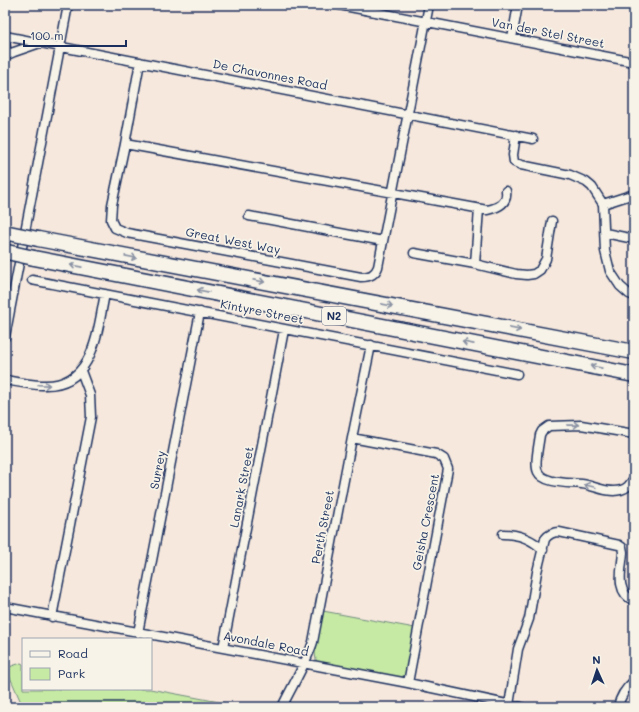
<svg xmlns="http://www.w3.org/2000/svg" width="639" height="712" font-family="Mali,sans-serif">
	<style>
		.green { fill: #c6e9a3; stroke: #708c80 }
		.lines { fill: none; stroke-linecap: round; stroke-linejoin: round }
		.minor-casing { stroke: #1b2f5e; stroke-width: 11 }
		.motorway-casing { stroke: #1b2f5e; stroke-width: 17 }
		.minor { stroke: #f7f3e8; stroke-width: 8 }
		.motorway { stroke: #f7f3e8; stroke-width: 14 }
		.motorway-bridge-casing { stroke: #1b2f5e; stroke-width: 17; stroke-linecap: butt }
		.motorway-bridge { stroke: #f7f3e8; stroke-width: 14 }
		.oneway { stroke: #8991a3 }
		.labels { text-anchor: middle; stroke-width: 3.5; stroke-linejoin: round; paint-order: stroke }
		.shield { fill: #f7f3e8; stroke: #5d6a87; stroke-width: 1 }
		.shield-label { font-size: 11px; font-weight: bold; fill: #1b2f5e }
		.street-label { font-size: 12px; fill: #1b2f5e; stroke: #f7f3e8 }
	</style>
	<rect width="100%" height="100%" fill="#f6e8dc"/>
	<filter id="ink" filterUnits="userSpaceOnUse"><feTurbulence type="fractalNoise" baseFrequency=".025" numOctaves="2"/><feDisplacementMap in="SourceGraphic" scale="8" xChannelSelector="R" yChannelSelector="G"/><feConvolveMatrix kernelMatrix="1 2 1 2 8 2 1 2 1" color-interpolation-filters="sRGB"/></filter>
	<g filter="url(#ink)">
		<path class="green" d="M323,611L415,628L405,675L399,678L318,663L316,660L315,653Z
			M21,663L23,664V689H150L230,704L229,707H23L6,668Z"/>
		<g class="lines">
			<g class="minor-casing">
				<path id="minor" d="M339,5L634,62
					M5,36L533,139
					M512,38L518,5
					M5,41L7,55
					M5,56L14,52L40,43
					M140,62L125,144L112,205L111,220L115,228L127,233L361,277C369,277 375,275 378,267L429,5
					M516,135L513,155L514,162L521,165L570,175L586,182L592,187L603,204L605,251L610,271L620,286L629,294L634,296
					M125,144L487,210C497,208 508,204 506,191
					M603,204L634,194
					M249,216L383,241
					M605,233L634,239
					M414,253L475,264L516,274L527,275L534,274L540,270L546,259L552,221
					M475,264L479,209
					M32,280L517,374
					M5,337L68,5
					M5,380C17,382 30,385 42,385C94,388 97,332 105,294
					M634,434L581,425L549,426L542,431L540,435C539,443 534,465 538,472C544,485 575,482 587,485C598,488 610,493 621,490C628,488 630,484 634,478
					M352,438L436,454L444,459L448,469L408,683
					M503,534C518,534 532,539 543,550
					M5,607L408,683L521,707
					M52,617L91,417L90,395L81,371
					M138,633L200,312
					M223,648L284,330
					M509,705L518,649L529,619L537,572L545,539C549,534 553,532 559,532L619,545L622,547L623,552C622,569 614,592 634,601
					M282,707C292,686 306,664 313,642L352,438L371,345
					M618,707C620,696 626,688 634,681"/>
			</g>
			<g class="motorway-casing">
				<path id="motorway" d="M38,239L634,352
					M34,258L634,375"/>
			</g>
			<use href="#minor" class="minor"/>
			<use href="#motorway" class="motorway"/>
			<g class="motorway-bridge-casing">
				<path id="motorway-bridge" d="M9,233L38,239
					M7,252L34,258"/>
			</g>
			<use href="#motorway-bridge" class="motorway-bridge"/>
		</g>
		<defs><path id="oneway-shaft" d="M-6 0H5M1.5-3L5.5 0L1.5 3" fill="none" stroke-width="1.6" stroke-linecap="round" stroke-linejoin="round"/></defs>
		<g class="oneway">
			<use href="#oneway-shaft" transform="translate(131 257) rotate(11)"/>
			<use href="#oneway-shaft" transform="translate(76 266) rotate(-169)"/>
			<use href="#oneway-shaft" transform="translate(259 281) rotate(11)"/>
			<use href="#oneway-shaft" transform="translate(203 291) rotate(-169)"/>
			<use href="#oneway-shaft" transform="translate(387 305) rotate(11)"/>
			<use href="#oneway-shaft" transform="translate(515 329) rotate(11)"/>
			<use href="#oneway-shaft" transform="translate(468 343) rotate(-169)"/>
			<use href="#oneway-shaft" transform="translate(596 367) rotate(-169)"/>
			<use href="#oneway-shaft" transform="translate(44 385) rotate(2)"/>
			<use href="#oneway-shaft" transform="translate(573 425) rotate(-1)"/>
			<use href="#oneway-shaft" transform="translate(590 486) rotate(-166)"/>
		</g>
	</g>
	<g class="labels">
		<rect class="shield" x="322" y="307" width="24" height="18" rx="3"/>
		<g class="shield-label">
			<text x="334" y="320">N2</text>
		</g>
		<g class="street-label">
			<text transform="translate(548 33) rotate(11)" y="4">Van der Stel Street</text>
			<text transform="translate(270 75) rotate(11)" y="4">De Chavonnes Road</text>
			<text transform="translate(233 241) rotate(11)" y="4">Great West Way</text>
			<text transform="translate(262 312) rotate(11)" y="4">Kintyre Street</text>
			<text transform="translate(158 470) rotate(-79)" y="4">Surrey</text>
			<text transform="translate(242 487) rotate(-79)" y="4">Lanark Street</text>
			<text transform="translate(426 522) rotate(-79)" y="4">Geisha Crescent</text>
			<text transform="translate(323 527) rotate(-79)" y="4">Perth Street</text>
			<text transform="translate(266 644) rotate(11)" y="4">Avondale Road</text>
		</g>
	</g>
	<rect width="639" height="712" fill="none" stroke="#f7f3e8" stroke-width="20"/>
	<rect x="10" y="10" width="619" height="692" fill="none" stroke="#1b2f5e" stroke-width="1.5" filter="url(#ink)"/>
	<rect x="22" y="638" width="130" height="52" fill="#f7f3e8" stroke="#9fa5b1"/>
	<rect x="30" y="651" width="20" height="6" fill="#f7f3e8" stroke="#9fa5b1"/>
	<text x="58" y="658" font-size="12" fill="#1b2f5e">Road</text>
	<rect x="30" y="668" width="20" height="12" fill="#c6e9a3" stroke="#9fa5b1"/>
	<text x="58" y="678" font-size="12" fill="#1b2f5e">Park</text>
	<g transform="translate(597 670) rotate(357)" stroke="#f7f3e8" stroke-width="3" paint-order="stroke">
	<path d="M0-3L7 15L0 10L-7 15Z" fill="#1b2f5e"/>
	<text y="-6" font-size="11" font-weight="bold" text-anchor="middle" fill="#1b2f5e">N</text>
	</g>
	<path d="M24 40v6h102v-6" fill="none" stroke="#1b2f5e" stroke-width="2"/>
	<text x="30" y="40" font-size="12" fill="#1b2f5e" stroke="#f7f3e8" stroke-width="3" paint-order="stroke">100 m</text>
</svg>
